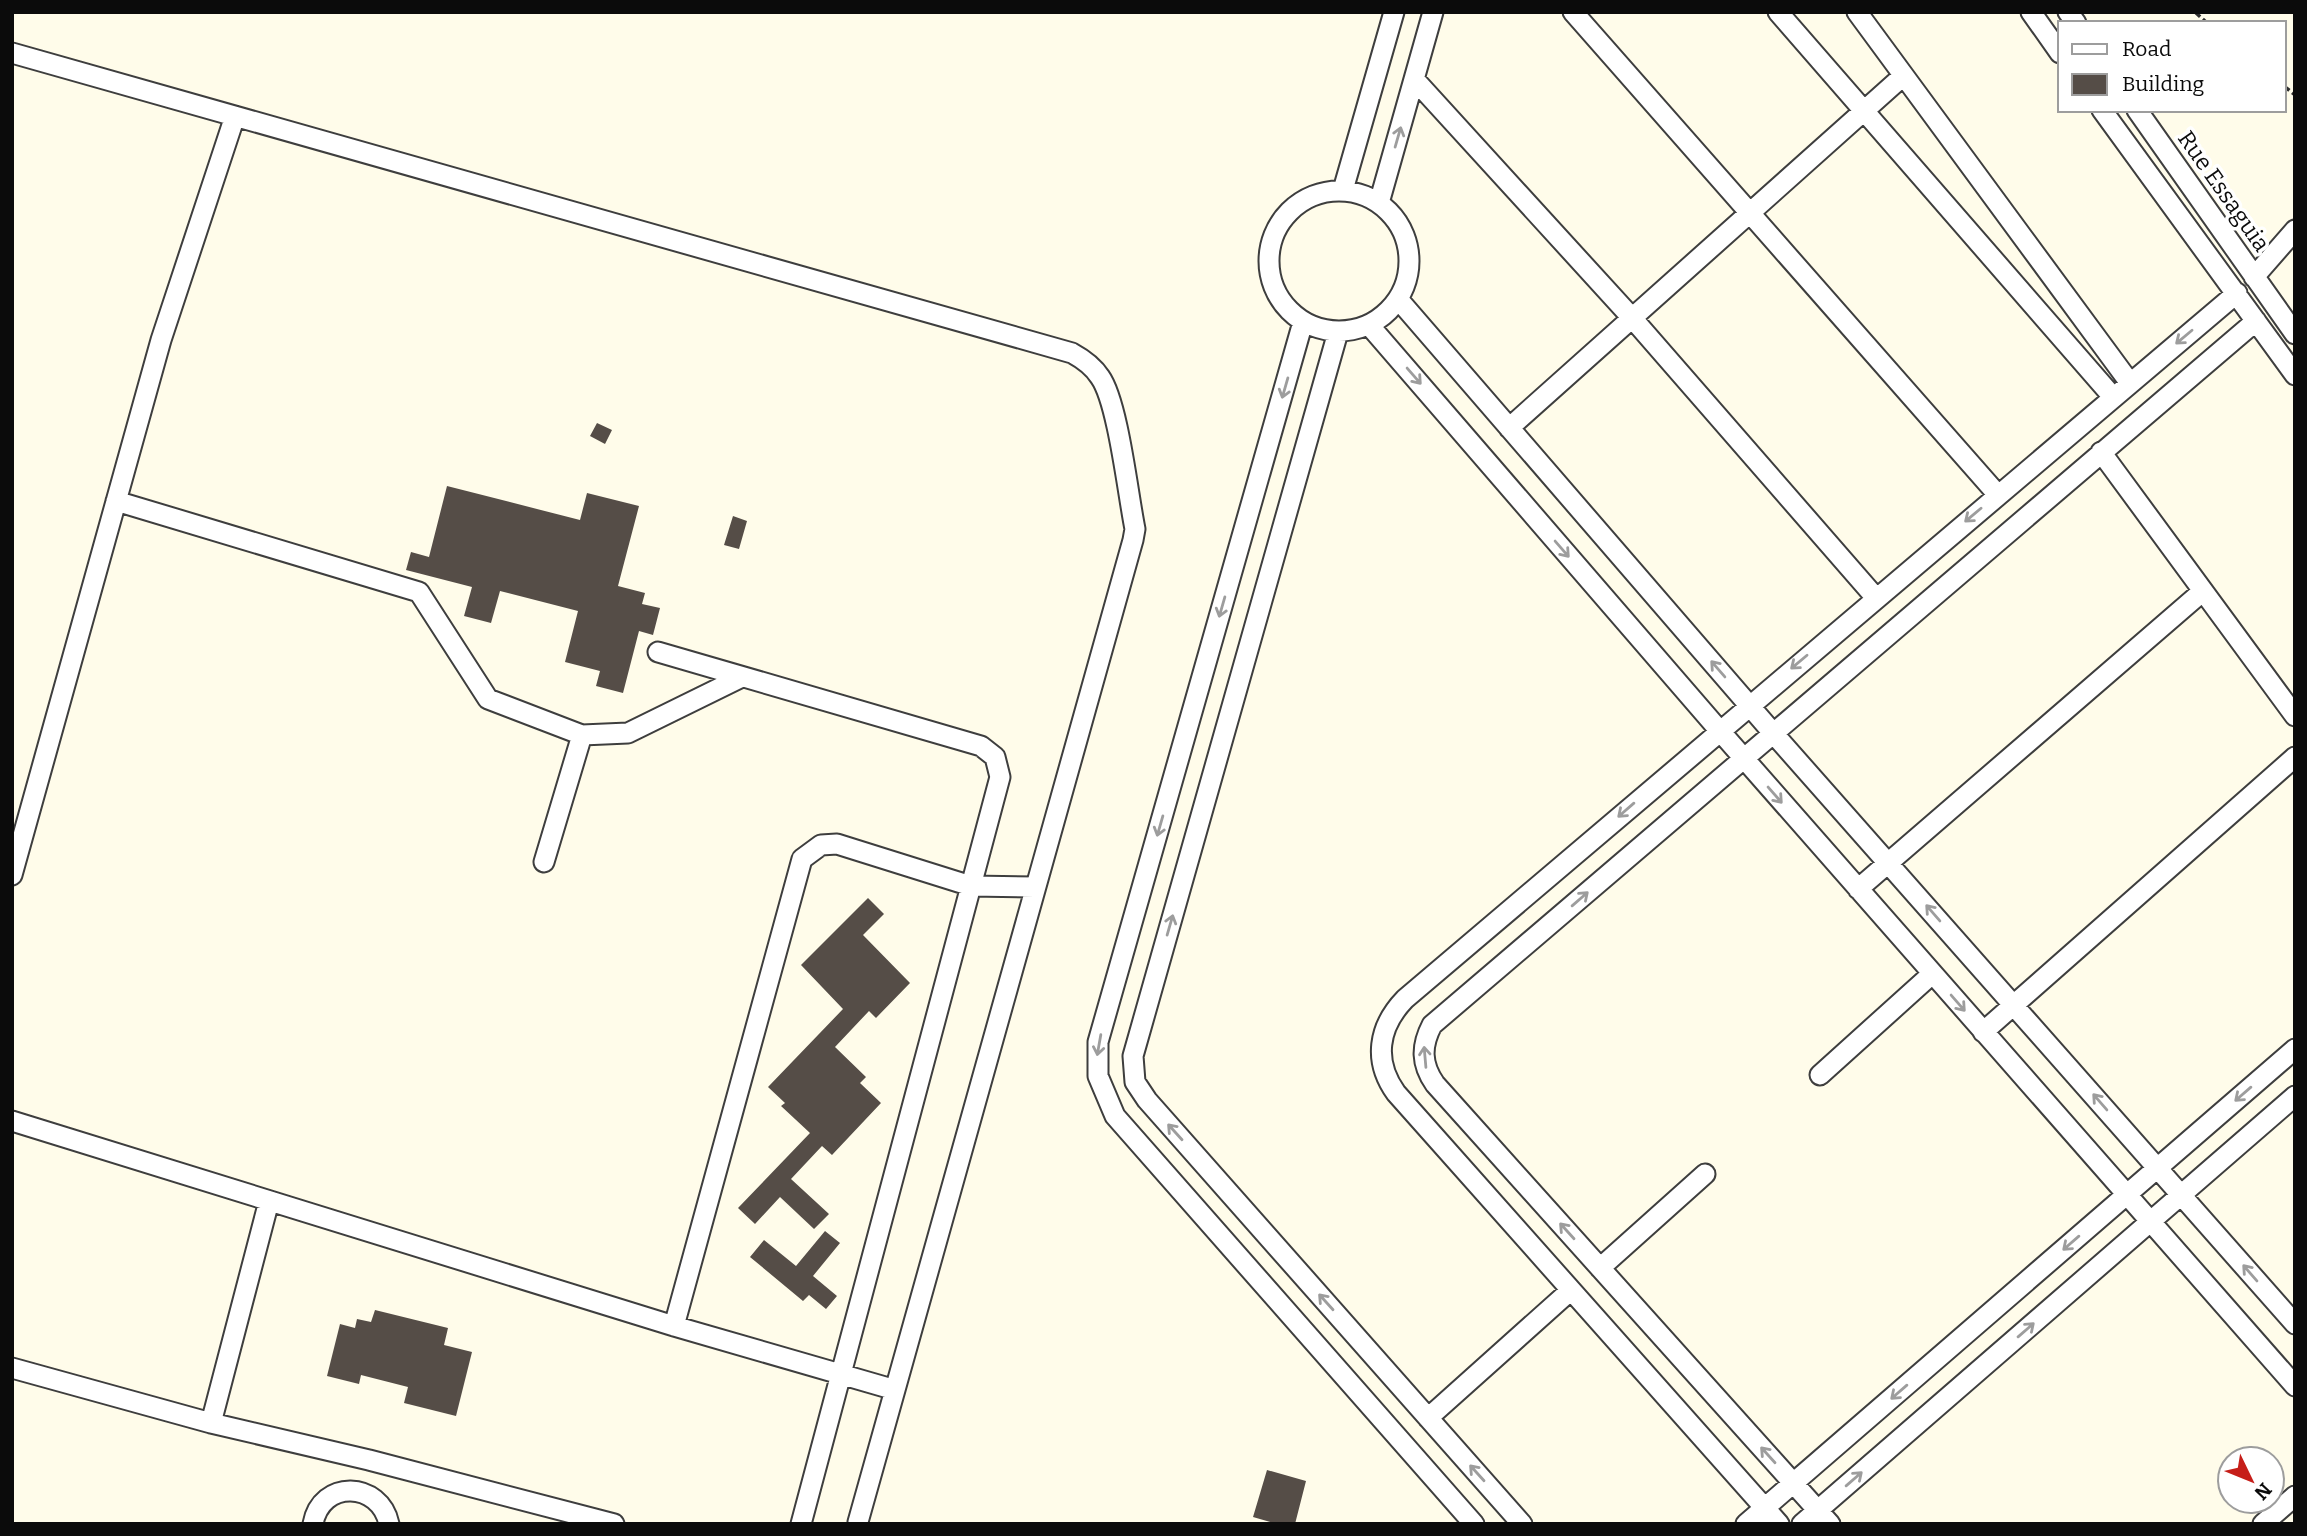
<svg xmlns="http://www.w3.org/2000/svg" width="2307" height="1536" font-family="Bitter,serif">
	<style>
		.building { fill: #554d47 }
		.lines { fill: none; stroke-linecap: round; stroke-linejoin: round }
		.minor-casing { stroke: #3e3e3e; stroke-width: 23 }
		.path { stroke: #2d2d2d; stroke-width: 3.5; stroke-dasharray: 7 3.5; stroke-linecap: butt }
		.minor { stroke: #fff; stroke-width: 19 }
		.oneway { stroke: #9d9d9d }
		.labels { text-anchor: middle; stroke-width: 7; stroke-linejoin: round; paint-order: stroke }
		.street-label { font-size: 23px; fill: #0b0b0b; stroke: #fff }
	</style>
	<rect width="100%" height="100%" fill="#fffcea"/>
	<path class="building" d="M597,423L612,430L605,444L590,436Z
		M447,486L580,520L587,493L639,506L618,586L645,593L642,604L660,608L653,635L639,631L623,693L596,686L600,671L565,662L578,611L500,591L491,623L464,616L472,587L406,570L411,552L429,557Z
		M733,516L747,521L739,549L724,545Z
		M868,898L884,914L863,935L910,983L876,1018L869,1011L835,1047L866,1077L860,1083L881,1103L832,1155L822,1146L791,1179L829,1214L814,1229L780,1197L755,1224L738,1208L810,1133L781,1106L785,1103L768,1087L843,1009L801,965Z
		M825,1231L840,1243L813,1276L837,1296L826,1309L809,1295L803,1301L750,1257L764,1240L796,1266Z
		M375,1310L448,1328L444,1345L472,1352L456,1416L404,1403L408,1387L361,1375L359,1384L327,1376L340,1324L355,1328L357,1319L371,1322Z
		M1267,1470L1306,1481L1295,1524H1277L1253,1517Z"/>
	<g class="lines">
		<g class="minor-casing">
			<path id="minor" d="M1573,12L1998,495
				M1778,12L2113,397
				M1857,12L2130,383
				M2031,12L2060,53
				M2068,12L2076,23
				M12,53L1072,353C1083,359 1093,366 1100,377C1118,402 1128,495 1135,529L1133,540L858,1522
				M1414,79L1633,319L1876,598
				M2102,110L2295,375
				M2137,110L2295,334
				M1343,190L1394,12
				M1269 261a70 70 0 1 1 140 0a70 70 0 1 1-140 0Z
				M1379,203L1433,12
				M2254,277L2295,230
				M1398,299L1773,733L2295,1324
				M1303,322L1098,1042V1076L1115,1116L1474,1524
				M1369,325L1719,730L2295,1386
				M1338,332L1133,1056L1135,1082L1147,1100L1522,1524
				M1509,428L1903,76
				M2101,452L2295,716
				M116,501L419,592L488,699L582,735L628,733L742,677
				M658,652L981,746L995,757L1000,777L801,1524
				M544,862L582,735
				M12,875L161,340L235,116
				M1858,889L2203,591
				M1983,1032L2295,757
				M1820,1075L1932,974
				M12,1121L674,1326L892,1389
				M1600,1268L1705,1174
				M674,1326L802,859L821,845L837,844L971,886L1035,887
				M12,1368L211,1423L369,1460L614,1524
				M1428,1418L1571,1290
				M211,1423L269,1201
				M313,1524C321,1479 380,1481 389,1524
				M1746,1524L2295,1049
				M1779,1524L1396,1093C1373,1061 1378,1027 1405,999L2237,293
				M1802,1524L2295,1096
				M1830,1524L1435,1084C1421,1064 1421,1046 1432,1025L2256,321
				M2263,1524L2295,1496"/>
		</g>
		<path class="path" d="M2195,12L2207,23
			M2284,86L2295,95"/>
		<use href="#minor" class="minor"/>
	</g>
	<defs><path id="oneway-shaft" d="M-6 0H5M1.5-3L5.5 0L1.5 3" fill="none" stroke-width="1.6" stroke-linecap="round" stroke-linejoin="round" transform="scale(1.75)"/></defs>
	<g class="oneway">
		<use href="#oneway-shaft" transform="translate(1398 137) rotate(-74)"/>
		<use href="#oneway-shaft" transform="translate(2184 337) rotate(140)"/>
		<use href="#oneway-shaft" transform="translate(1414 376) rotate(49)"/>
		<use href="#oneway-shaft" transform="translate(1285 388) rotate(106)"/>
		<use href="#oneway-shaft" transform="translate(1973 515) rotate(140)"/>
		<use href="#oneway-shaft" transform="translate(1562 549) rotate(49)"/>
		<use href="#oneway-shaft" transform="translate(1222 607) rotate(106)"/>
		<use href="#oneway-shaft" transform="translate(1799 662) rotate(140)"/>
		<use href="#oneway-shaft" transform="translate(1718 669) rotate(-131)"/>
		<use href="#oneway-shaft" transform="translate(1775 795) rotate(49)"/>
		<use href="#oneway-shaft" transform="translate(1626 810) rotate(139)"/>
		<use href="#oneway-shaft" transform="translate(1160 826) rotate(106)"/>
		<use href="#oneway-shaft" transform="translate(1580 899) rotate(-41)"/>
		<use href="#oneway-shaft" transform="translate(1933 913) rotate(-131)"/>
		<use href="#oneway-shaft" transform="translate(1170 925) rotate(-74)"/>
		<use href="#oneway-shaft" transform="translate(1958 1003) rotate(49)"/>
		<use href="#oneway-shaft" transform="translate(1099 1045) rotate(100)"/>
		<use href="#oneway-shaft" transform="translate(1425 1057) rotate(-95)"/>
		<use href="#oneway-shaft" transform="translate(2243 1094) rotate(139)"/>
		<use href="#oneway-shaft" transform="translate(2100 1102) rotate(-131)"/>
		<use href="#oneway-shaft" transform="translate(1175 1132) rotate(-132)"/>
		<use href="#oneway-shaft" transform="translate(1567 1231) rotate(-132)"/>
		<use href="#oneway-shaft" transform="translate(2071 1243) rotate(139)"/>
		<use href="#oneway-shaft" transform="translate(2250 1273) rotate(-131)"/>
		<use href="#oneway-shaft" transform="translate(1326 1302) rotate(-132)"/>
		<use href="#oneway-shaft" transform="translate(2026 1330) rotate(-41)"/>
		<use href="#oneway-shaft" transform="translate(1899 1392) rotate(139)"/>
		<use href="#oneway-shaft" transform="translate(1768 1455) rotate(-132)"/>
		<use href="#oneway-shaft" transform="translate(1477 1473) rotate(-132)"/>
		<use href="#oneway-shaft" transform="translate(1854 1479) rotate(-41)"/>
	</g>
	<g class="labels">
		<g class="street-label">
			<text transform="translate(2224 191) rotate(55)" y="8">Rue Essaguia</text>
		</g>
	</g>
	<rect width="2307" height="1536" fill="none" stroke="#0b0b0b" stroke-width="28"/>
	<rect x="2058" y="21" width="228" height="91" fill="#ffffff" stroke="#9d9d9d" stroke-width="2"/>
	<rect x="2072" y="44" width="35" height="10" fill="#ffffff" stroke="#9d9d9d" stroke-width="2"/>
	<text x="2122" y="56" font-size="21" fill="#0b0b0b">Road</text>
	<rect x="2072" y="74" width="35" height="21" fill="#554d47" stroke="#9d9d9d" stroke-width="2"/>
	<text x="2122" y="91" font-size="21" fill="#0b0b0b">Building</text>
	<g transform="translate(2251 1480) rotate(133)"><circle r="33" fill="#ffffff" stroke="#9d9d9d" stroke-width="2"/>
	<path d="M0-5L12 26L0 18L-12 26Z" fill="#c61e19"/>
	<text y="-10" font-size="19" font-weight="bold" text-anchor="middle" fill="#0b0b0b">N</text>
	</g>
</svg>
